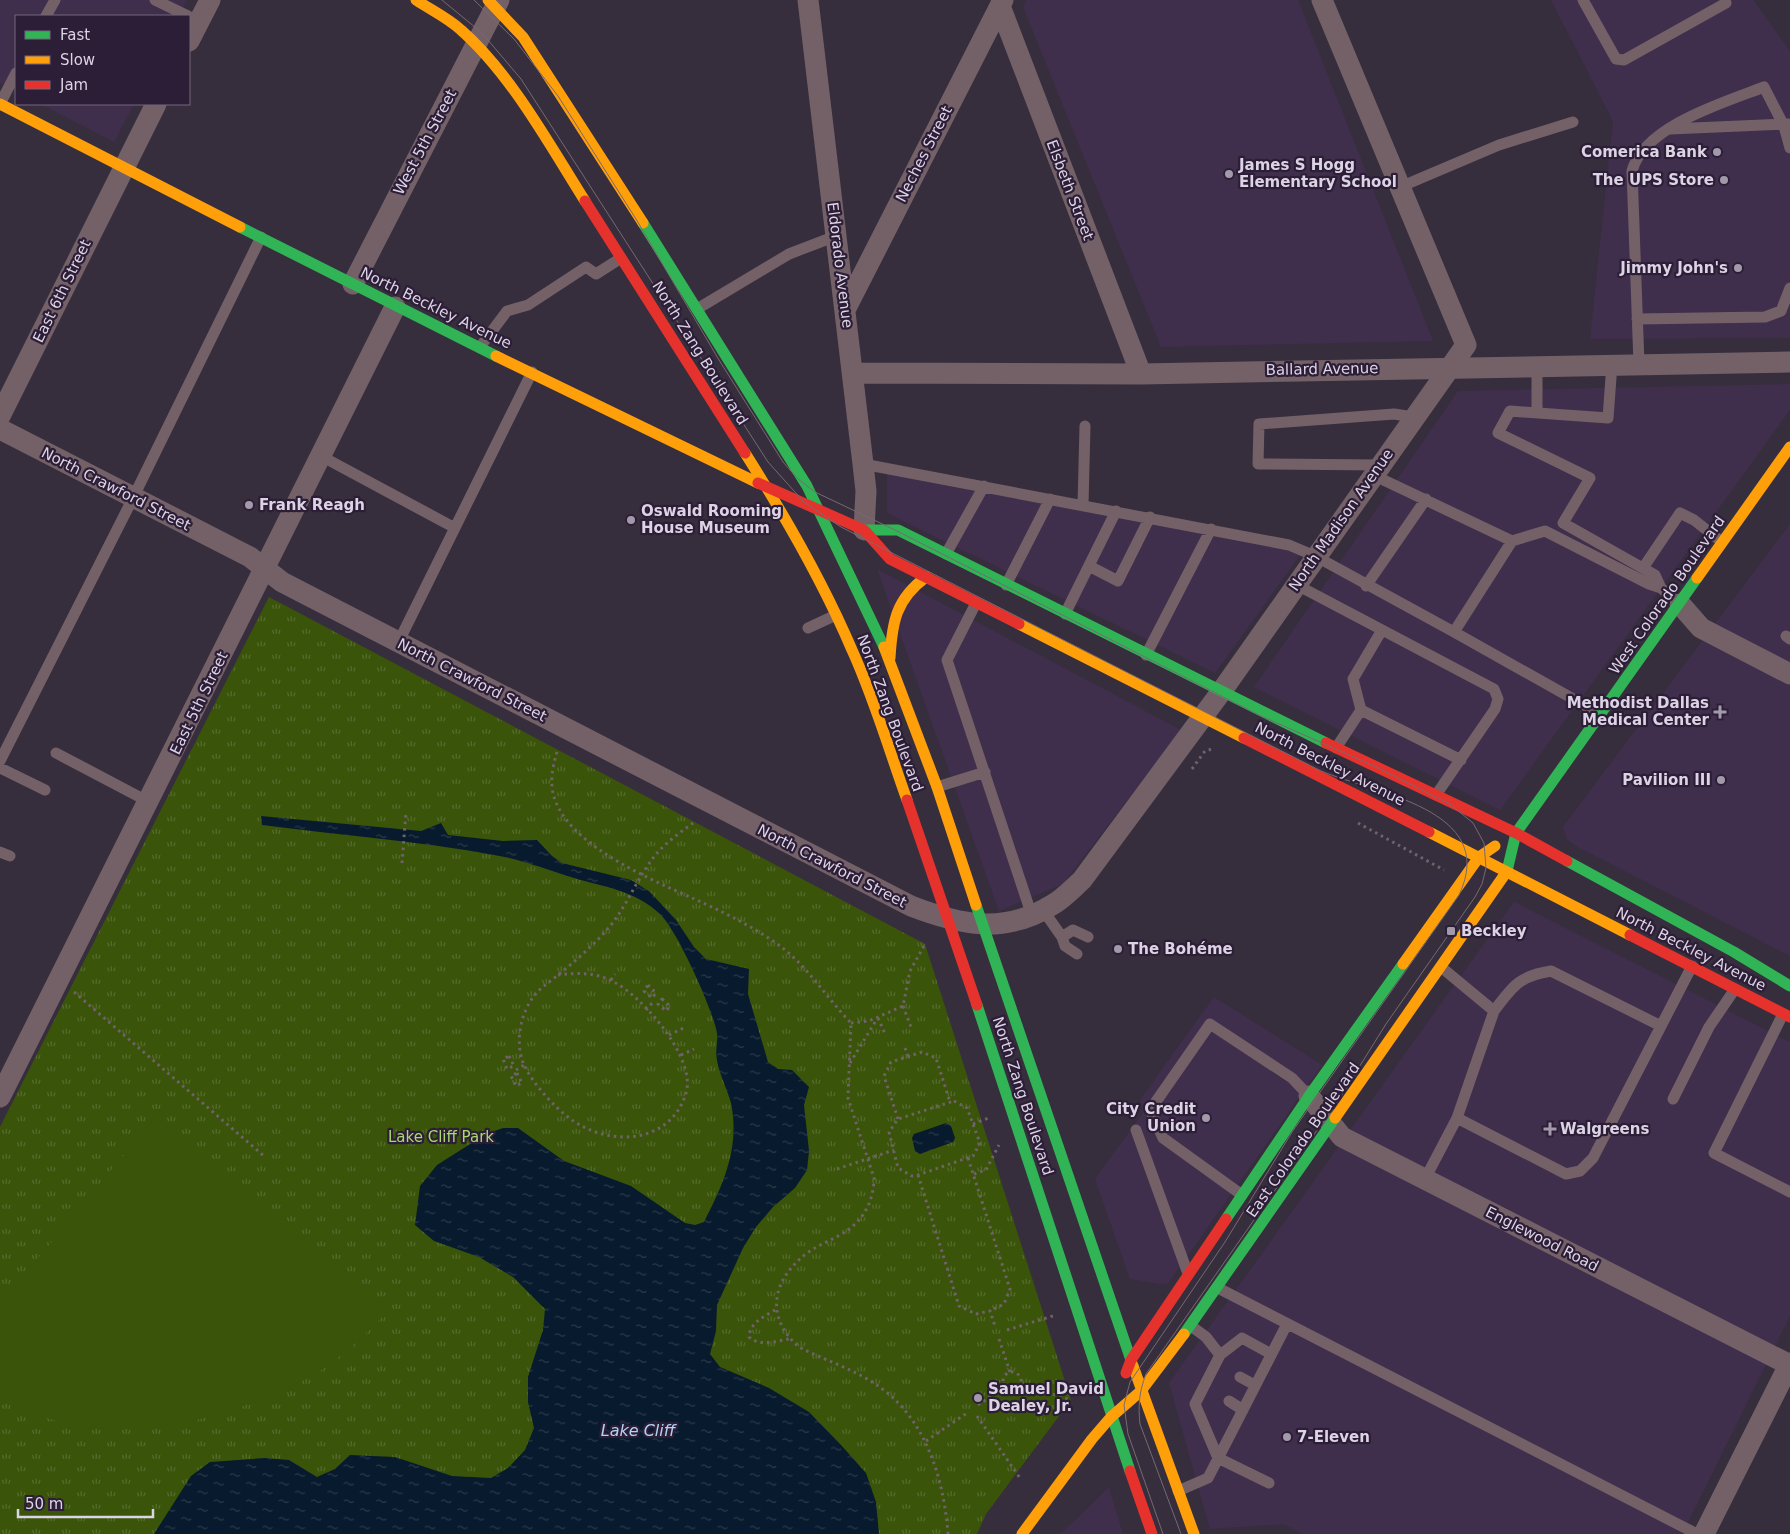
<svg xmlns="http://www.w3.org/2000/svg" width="1790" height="1534" font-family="'DejaVu Sans',sans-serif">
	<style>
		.built { fill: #402e4d }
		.grass { fill: url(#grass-tufts) }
		.pitch { fill: #3a540a }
		.water { fill: url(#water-ripples) }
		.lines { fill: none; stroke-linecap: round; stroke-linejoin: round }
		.path { stroke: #706269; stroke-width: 3; stroke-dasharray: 2.5 4; stroke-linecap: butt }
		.lane { stroke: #746167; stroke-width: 11 }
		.street { stroke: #746167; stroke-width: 21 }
		.fast { stroke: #30b455; stroke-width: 11 }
		.slow { stroke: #ff9f0a; stroke-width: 11 }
		.jam { stroke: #e5322d; stroke-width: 11 }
		.tram { stroke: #776a70; stroke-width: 1 }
		.poi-dot { fill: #a299aa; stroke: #2d1e38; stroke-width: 2 }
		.labels { text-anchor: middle; stroke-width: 4.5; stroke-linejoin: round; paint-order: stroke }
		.street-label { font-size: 15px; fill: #dcd3e4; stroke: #2d1e38 }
		.poi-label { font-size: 15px; font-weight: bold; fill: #dcd3e4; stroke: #2d1e38; text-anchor: start }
		.park-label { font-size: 15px; fill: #a9d96e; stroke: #2d1e38 }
		.water-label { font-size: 16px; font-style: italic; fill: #b2d3f4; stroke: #2d1e38 }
	</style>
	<defs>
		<pattern id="grass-tufts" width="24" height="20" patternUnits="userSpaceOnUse" patternTransform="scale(1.25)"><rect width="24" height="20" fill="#3a540a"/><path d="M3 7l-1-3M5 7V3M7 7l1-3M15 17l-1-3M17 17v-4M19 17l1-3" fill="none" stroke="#566c2e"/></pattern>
		<pattern id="water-ripples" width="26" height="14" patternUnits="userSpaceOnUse" patternTransform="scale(1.25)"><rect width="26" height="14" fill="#081a2d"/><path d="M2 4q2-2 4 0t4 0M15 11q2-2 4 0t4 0" fill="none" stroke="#2b3a4b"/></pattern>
	</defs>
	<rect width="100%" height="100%" fill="#362e3d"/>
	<path class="built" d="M0,0H187L179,16H16V91L0,83Z
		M1027,0H1298L1433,341L1161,347L1023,7Z
		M1551,0H1753L1790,51V338L1590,339L1613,121Z
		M41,104H134L114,142Z
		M1790,384V410L1500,810L1254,687L1458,391Z
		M887,465L1306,547L1215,673L887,513Z
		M1790,524V956L1578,847L1567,839L1563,827Z
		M877,569L1181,730L1063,884L999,911Z
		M1514,902L1790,1042V1316L1682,1534H1303L1284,1524L1210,1529L1169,1383Z
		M1214,997L1322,1065L1167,1285L1130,1279L1095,1179L1143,1113L1140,1100Z
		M1109,1487L1123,1534H1061Z"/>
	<path class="grass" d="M269,597L925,944L1071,1400L986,1514L977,1534H0V1127Z"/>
	<path class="pitch" d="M155,1117L232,1184L388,1311C366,1333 344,1356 317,1373C307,1379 296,1383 286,1388C209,1424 117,1445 35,1414C23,1410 11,1406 0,1399V1304Z"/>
	<path class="water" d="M261,816L421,831L441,823L448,835L503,841L537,840L552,856L562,863L631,880L650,892L676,920L694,947L706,959L749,969L748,994L768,1062L778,1069L792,1070L809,1087L804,1105L809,1151L807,1170L795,1188L773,1207L756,1227L743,1248L717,1305L716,1331L710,1354L720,1367L769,1388L809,1412L841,1445L866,1473L876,1502L879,1534H154L191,1476L210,1462L265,1458L289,1460L317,1477L335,1469L350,1455L395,1457L452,1476L491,1478L508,1468L525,1450L534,1428L528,1402V1377L543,1330L545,1309L513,1277L479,1257L434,1241L415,1225L420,1186L437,1165L486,1134L503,1128H518L564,1161L631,1186L685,1223L695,1225L704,1222C724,1183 740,1147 731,1103C727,1088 719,1074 717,1060C715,1051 718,1042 717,1033C713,1010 677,930 660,914C636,891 605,887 574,878C548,870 521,859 494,855C418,841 339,835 262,825Z
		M946,1123L951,1126L955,1138L953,1142L920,1154L915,1151L912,1138L914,1134Z"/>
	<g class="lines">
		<path class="path" d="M557,752C553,765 550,779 553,793C566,850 669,886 716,909C737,919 757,930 776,943C807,965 825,996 851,1023L848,1098L874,1178C874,1195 868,1211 856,1223C844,1236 825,1241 810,1251C773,1277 763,1316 799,1347C826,1361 857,1370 881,1388C927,1421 944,1481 948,1534
			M1192,769L1205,751L1212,749
			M1358,823L1444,870
			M402,863L406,812
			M558,975C576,973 593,972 610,980C640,993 697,1058 686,1093C672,1140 619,1147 580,1125C561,1115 534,1086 524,1065C513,1039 522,1003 544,986C567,968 592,948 611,925C629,902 639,874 658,852C668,841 681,832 693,823
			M611,980L615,974
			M648,985L656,993L652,998L644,991Z
			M74,992L264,1156
			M662,999L670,1006L666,1011L658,1004Z
			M903,1006L911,1027
			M646,1010L654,1001
			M878,1018L886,1036
			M851,1023L869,1021L903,1006L910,971L925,944
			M669,1035L686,1027
			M905,1048L908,1056
			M681,1055L694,1049
			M509,1056L514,1066L507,1069L503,1059Z
			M850,1063L877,1019
			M516,1070L524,1065
			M517,1073L522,1083L516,1086L511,1076Z
			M954,1101L967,1108L980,1143L973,1156L918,1175L912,1176L898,1168L889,1132L898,1119Z
			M898,1119L884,1076L891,1062L922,1052L936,1058L950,1102
			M973,1124L991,1117
			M968,1158L1010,1289L1004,1304L990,1311
			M837,1169L894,1150
			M974,1174L986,1170L999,1145
			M918,1175L959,1306L976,1314L990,1311L995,1326
			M775,1310C764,1317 750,1322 749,1337C760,1347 776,1341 789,1339
			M1007,1330L1056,1315
			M999,1339L1010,1372
			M1003 1381a9 9 0 1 1 18 0a9 9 0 1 1-18 0Z
			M1022,1384L1071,1400
			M978,1405L1005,1387
			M977,1416L1020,1478
			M926,1441L967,1413"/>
		<path class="lane" d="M155,0L188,16
			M1583,0L1616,59L1624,60L1726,3
			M46,16L55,0
			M0,104L16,73
			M1670,129L1788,124
			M1400,187L1499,145L1573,122
			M697,309L789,254L836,236
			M1637,319L1765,317L1781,311L1790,288
			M480,347L507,311L528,305L586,267L596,274L621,258
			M1612,364L1608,418L1510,411L1498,433L1590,478L1563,523L1655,575L1661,588
			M1639,364L1632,171C1644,126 1725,102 1764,87L1784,126L1790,148
			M1537,365V412
			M321,456L455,528
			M863,464L1289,545L1315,556L1454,632L1512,541
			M1380,465L1258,464L1259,424L1394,414L1414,417
			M1373,475L1512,541L1545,531L1649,584L1661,588L1680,604
			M1083,505L1085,426
			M946,554L984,486
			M1089,566L1118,581L1150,517
			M1643,568L1680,513L1694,520L1722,542
			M1295,584L1494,689L1498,699L1495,709L1436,795
			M1006,585L1050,499
			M1366,586L1426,499
			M976,603L947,660L1032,916
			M1065,614L1116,511
			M808,628L836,615
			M1454,632L1600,714
			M1786,636L1790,639
			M399,641L532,372
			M1146,655L1211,529
			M1361,710L1461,760
			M1336,748L1361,710L1353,679L1382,630
			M56,753L149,802
			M0,761L133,498L261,237
			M0,768L45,790
			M937,787L985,772
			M0,852L10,856
			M1043,910L1062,937L1065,946L1077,954
			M1062,937L1073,930L1088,937
			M1441,967L1494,1011L1457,1118
			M1494,1011C1513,986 1519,976 1551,971L1661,1026
			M1783,1014L1714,1153L1790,1192
			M1673,1099L1709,1027L1735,989
			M1136,1130L1187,1271
			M1425,1179L1457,1118L1566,1174L1580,1171L1593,1158L1692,966
			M1242,1195L1163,1138L1152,1114L1155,1103L1210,1024L1292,1078L1309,1096
			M1218,1288L1697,1534
			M1191,1326L1206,1337L1220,1355L1195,1404L1218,1458L1269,1483
			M1220,1355L1242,1338L1271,1354
			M1240,1377L1255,1385
			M1229,1401L1243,1410
			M1178,1491L1208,1478L1287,1324"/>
		<path class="street" d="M808,0L863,464L866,491L864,530
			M1000,6L1141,374
			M189,41L210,0
			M353,284L499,0
			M846,308L1003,0
			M854,373L1141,374L1790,362
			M0,416L156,104
			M0,429L250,557L282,582L911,906C960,925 1004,935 1052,905C1063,899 1072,889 1082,880L1221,692L1466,345L1322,0
			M1680,604L1701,628L1790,674
			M1309,1096L1342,1137L1790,1365
			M0,1097L395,307
			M1704,1534L1790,1363"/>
		<path class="fast" d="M643,223L807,486L884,647
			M240,227L496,356
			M864,530H898L1326,743
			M1567,861L1734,952L1790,986
			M1503,877L1507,871L1516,833L1697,578
			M976,905L1133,1366
			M977,1005L1130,1471
			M1226,1219L1309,1096L1403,964
			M1184,1334L1335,1118"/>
		<path class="slow" d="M416,0C431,10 448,18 461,30C511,74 549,144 585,201
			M488,0L523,37L643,223
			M0,104L240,227
			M496,356L758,483
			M745,453C785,516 823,582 852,650C874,698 889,750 907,800
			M1697,578L1790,447
			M1019,624L1244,738
			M884,647L937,787L976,905
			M890,658C892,622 896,599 926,577
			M1429,832L1630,935
			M1403,964L1479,857L1495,846
			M1335,1118L1503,877
			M1133,1366L1194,1534
			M1022,1534L1092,1439L1111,1417L1141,1391L1184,1334"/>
		<path class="jam" d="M585,201L745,453
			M758,483L864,530L890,559L1019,624
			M1244,738L1429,832
			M1326,743L1516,833L1567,861
			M907,800L977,1005
			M1630,935L1790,1017
			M1126,1373L1131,1360L1226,1219
			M1130,1471L1152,1534"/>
		<path class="tram" d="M442,0L482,33L521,79L768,462L804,502L841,527L1321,771C1373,793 1500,809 1459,895L1292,1132L1225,1242L1130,1382L1124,1405L1128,1434L1163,1534
			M474,0L514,39L558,96L636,219L719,360L783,462L798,479L815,492L895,530L1261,716L1372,765L1450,804L1473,823L1484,843L1486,868L1482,884L1475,897L1386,1024L1341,1096L1146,1374C1139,1392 1138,1406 1140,1424L1181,1534"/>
	</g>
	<g class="poi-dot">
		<circle cx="1717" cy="152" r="5"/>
		<circle cx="1229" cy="174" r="5"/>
		<circle cx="1724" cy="180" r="5"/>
		<circle cx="1738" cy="268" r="5"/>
		<circle cx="249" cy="505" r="5"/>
		<circle cx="631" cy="520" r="5"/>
		<path d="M1717.5 704.5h5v5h5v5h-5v5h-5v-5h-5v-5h5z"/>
		<circle cx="1721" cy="780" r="5"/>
		<rect x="1446" y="926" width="10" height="10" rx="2.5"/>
		<circle cx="1118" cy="949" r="5"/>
		<circle cx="1206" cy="1118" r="5"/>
		<path d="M1547.5 1121.5h5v5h5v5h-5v5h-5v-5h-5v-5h5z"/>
		<circle cx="978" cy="1398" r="5"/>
		<circle cx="1287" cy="1437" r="5"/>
	</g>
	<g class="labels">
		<g class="street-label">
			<text transform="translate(425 142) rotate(-62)" y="5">West 5th Street</text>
			<text transform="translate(924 154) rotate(-63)" y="5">Neches Street</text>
			<text transform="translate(1070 190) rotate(69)" y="5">Elsbeth Street</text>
			<text transform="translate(840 265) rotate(83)" y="5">Eldorado Avenue</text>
			<text transform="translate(62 291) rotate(-64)" y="5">East 6th Street</text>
			<text transform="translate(436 308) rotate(26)" y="5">North Beckley Avenue</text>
			<text transform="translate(700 353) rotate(58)" y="5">North Zang Boulevard</text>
			<text transform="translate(1322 369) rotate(-1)" y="5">Ballard Avenue</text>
			<text transform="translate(116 489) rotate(27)" y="5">North Crawford Street</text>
			<text transform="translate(1341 520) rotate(-55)" y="5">North Madison Avenue</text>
			<text transform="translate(1667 595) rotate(-55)" y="5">West Colorado Boulevard</text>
			<text transform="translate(472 680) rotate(27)" y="5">North Crawford Street</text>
			<text transform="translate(199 703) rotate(-64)" y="5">East 5th Street</text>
			<text transform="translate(890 713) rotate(70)" y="5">North Zang Boulevard</text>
			<text transform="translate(1330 764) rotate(27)" y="5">North Beckley Avenue</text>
			<text transform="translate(832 866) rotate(27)" y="5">North Crawford Street</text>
			<text transform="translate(1691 949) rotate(27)" y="5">North Beckley Avenue</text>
			<text transform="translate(1023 1096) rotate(72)" y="5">North Zang Boulevard</text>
			<text transform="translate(1303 1140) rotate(-55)" y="5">East Colorado Boulevard</text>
			<text transform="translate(1542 1239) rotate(27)" y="5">Englewood Road</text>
		</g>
		<g class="poi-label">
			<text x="1707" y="157" text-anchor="end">Comerica Bank</text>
			<text x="1239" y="170">James S Hogg<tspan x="1239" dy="17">Elementary School</tspan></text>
			<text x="1714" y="185" text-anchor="end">The UPS Store</text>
			<text x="1728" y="273" text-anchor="end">Jimmy John's</text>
			<text x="259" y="510">Frank Reagh</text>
			<text x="641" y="516">Oswald Rooming<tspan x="641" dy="17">House Museum</tspan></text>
			<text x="1709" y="708" text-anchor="end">Methodist Dallas<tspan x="1709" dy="17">Medical Center</tspan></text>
			<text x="1711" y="785" text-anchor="end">Pavilion III</text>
			<text x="1461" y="936">Beckley</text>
			<text x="1128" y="954">The Bohéme</text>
			<text x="1196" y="1114" text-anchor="end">City Credit<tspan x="1196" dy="17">Union</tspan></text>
			<text x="1560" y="1134">Walgreens</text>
			<text x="988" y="1394">Samuel David<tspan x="988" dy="17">Dealey, Jr.</tspan></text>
			<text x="1297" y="1442">7-Eleven</text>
		</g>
		<g class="park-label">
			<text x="441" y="1142">Lake Cliff Park</text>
		</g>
		<g class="water-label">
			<text x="638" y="1436">Lake Cliff</text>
		</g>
	</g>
	<rect x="15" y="15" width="175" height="90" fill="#2d1e38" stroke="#73667d"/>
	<rect x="25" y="31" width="25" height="8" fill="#30b455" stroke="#73667d"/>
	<text x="60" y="40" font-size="15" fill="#dcd3e4">Fast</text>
	<rect x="25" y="56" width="25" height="8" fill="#ff9f0a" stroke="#73667d"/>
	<text x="60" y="65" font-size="15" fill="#dcd3e4">Slow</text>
	<rect x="25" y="81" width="25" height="8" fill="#e5322d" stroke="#73667d"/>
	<text x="60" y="90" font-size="15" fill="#dcd3e4">Jam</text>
	<path d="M18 1509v8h135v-8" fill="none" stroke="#dcd3e4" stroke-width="2.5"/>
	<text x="25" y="1509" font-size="15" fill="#dcd3e4" stroke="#2d1e38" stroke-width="4" paint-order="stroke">50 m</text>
</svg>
